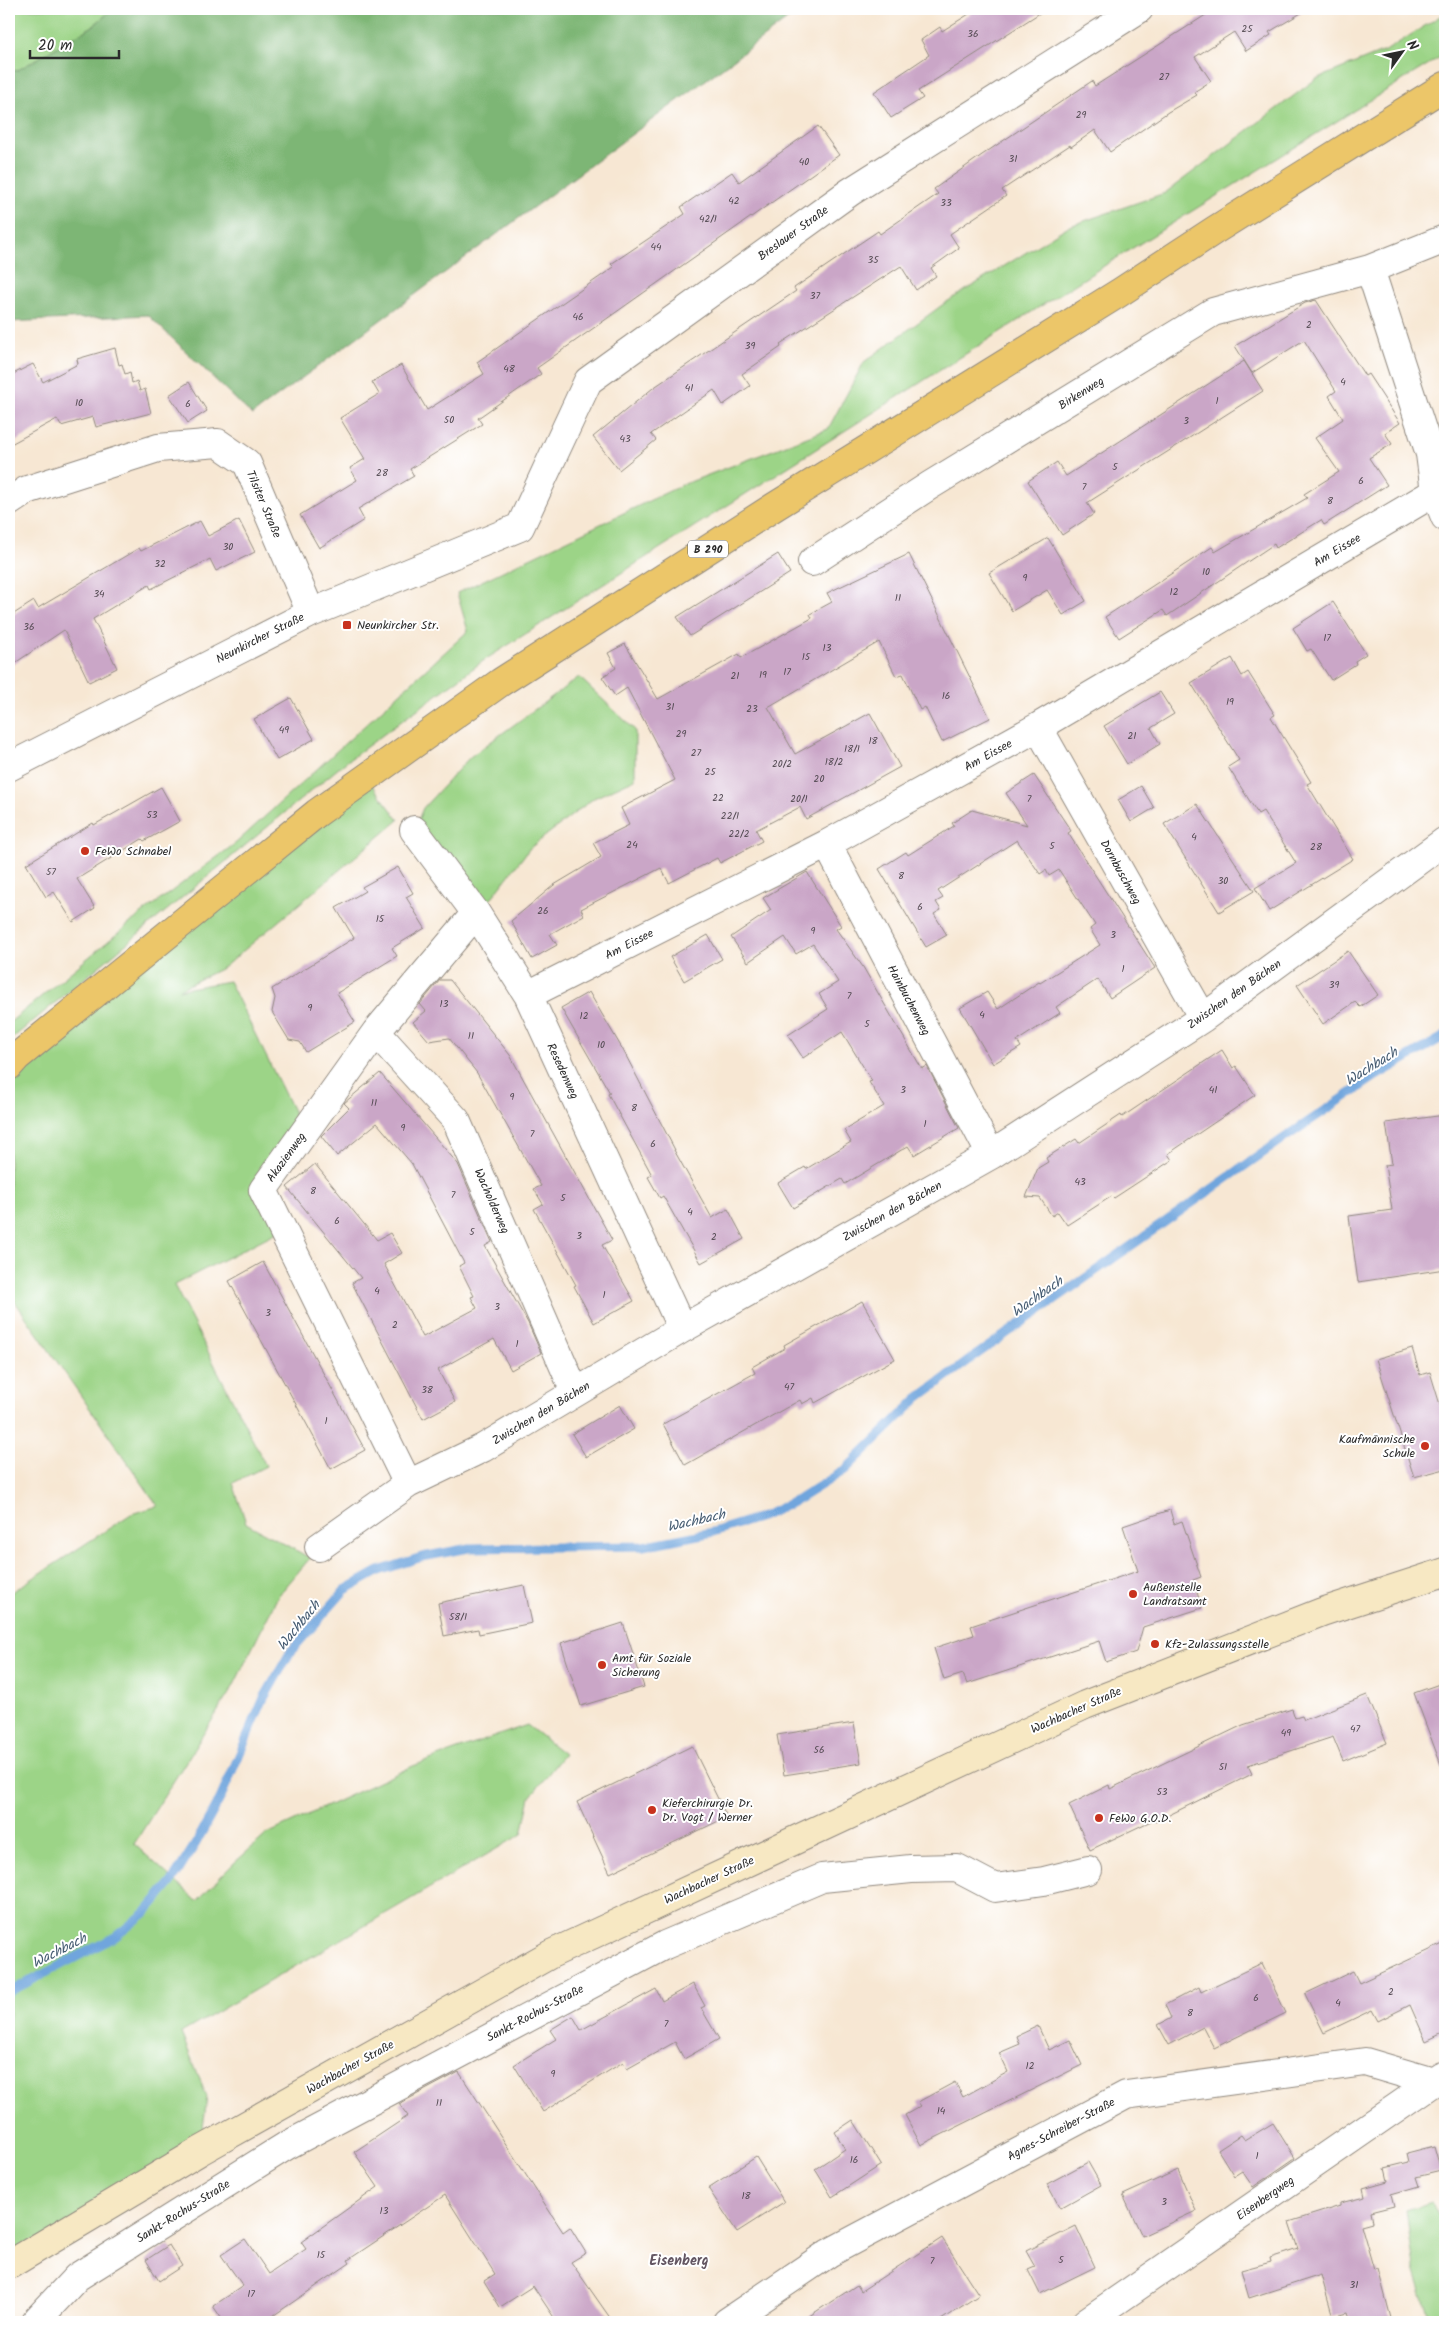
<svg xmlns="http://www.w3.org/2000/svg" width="1454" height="2331" font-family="Kalam,sans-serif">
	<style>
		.green { fill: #9cd487; stroke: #648059 }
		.forest { fill: #7db674; stroke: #547050 }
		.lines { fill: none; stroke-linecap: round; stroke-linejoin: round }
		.stream { stroke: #6fa5dd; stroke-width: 9 }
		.building { fill: #caa6c7 }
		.street-casing { stroke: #91897f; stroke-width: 30 }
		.secondary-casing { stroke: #91897f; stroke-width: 30 }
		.primary-casing { stroke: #91897f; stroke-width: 30 }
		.street { stroke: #fff; stroke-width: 28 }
		.secondary { stroke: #f7e8c3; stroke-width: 28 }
		.primary { stroke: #ecc669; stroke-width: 28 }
		.poi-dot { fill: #c8321e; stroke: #fff; stroke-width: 2 }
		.labels { text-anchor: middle; stroke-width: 4; stroke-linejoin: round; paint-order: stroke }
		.number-label { font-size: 10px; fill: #534a52 }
		.shield { fill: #fff; stroke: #6b6b6b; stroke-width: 1 }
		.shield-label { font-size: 11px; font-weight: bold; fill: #2b2b2b }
		.street-label { font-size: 12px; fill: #2b2b2b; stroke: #fff }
		.poi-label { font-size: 12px; fill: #2b2b2b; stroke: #fff; text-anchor: start }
		.water-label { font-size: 14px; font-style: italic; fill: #465c72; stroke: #fff }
		.neighbourhood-label { font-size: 14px; font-weight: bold; fill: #635662; stroke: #fff }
	</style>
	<rect width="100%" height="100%" fill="#fff"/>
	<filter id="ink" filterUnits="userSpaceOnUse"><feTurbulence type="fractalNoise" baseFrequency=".02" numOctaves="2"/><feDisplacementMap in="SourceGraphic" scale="10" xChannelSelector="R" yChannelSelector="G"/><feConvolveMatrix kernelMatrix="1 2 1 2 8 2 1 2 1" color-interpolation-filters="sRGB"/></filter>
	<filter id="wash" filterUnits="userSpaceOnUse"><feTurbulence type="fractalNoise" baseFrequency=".0096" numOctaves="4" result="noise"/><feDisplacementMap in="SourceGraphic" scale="20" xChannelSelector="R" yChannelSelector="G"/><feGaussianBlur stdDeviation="1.12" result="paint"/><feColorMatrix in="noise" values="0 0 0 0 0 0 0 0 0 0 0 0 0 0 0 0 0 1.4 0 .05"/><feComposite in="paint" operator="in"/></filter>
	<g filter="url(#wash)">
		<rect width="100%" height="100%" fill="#f7e7d3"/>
		<path class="green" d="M9,9H113L93,26L18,71L9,72Z
			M1445,13V54L1107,264L483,661L346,762L9,1041V1023L140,915L236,843L468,631L457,593L682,485L828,429L864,362L945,303L1067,227L1165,193L1316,79L1387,50Z
			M579,677L635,730V779L594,798L530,848L483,909L414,830L423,808L470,757Z
			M366,777L399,820L224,967L178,990L229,981L299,1123L263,1190L283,1229L174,1285L266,1466L233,1483L246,1523L310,1558L278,1596L233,1687L134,1844L197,1901L233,1864L267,1834L413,1766L527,1725L564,1754L530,1797L522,1834L181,2033L207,2097L200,2151L9,2265V1594L131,1514L158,1506L9,1293V1066Z
			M1432,2201L1445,2227V2322H1431L1414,2269L1406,2209Z"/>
		<path class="forest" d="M113,9H802L252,415L148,315L9,322V72L18,70L93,26Z"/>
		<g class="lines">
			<path class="stream" d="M9,1992L115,1937L145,1913L171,1883L196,1843L220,1799L264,1698L291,1651L345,1590L379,1571L422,1557L469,1548L643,1546L713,1532L764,1516L799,1499L845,1470L918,1398L979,1353L1280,1141L1376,1076L1445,1036"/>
		</g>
		<g id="blocks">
			<path class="building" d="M977,9H1046L918,91L923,98L891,118L874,92L929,55L921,40L940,27L942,31Z
				M1215,9H1308L1269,32L1271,35L1246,51L1234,32L1195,57L1211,81L1194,92L1197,95L1168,112L1110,152L1095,130L1071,147L1070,145L1002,190L1006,196L950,234L959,248L931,268L936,276L916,290L901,266L780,344L781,347L742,374L750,386L723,405L714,390L651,434L656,440L619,470L593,437L653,388L796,291L794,288L878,231L880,234L938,194L934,189L982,155L1092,81L1095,86Z
				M818,126L839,155L537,368L541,374L478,418L482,424L410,469L414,476L358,509L364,520L319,548L300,515L357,480L350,468L365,459L340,418L379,394L372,382L401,365L427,410L484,374L477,362L614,267L611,264L685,214L681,207L732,172L739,182Z
				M1316,300L1365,376L1368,374L1400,423L1385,433L1392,444L1369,458L1387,485L1324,525L1321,520L1276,548L1274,544L1167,616L1163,610L1119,638L1105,617L1212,547L1215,552L1307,498L1304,494L1339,472L1315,438L1343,419L1329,396L1336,391L1304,340L1252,373L1235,346L1305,303Z
				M115,348L119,365L122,364L125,374L130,372L132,383L137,381L140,391L145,389L151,413L96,427L93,417L61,426L57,419L9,445V376L33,364L43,382L78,364L77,359Z
				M1244,361L1263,391L1087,503L1094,514L1062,535L1028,481L1057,462L1066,476Z
				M189,382L207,411L188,423L169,395Z
				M239,520L255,552L216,571L210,559L151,589L149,585L93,619L117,668L89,682L64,630L9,667V617L34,601L38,608L139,548L141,551L200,521L208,536Z
				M1048,538L1086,601L1063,615L1047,590L1012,611L989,573Z
				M778,554L790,573L690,636L677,617Z
				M909,554L990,718L942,742L925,707L920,710L903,674L896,676L879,642L768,707L795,754L870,713L900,767L806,819L800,807L756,830L762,841L720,863L717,858L669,883L661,868L581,909L584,915L550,934L557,945L532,959L511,921L554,885L601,857L593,843L629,825L621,808L675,780L627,688L615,696L602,677L616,668L608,653L625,644L658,699L739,654L741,658L812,618L810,614L832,602L827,593Z
				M1333,602L1366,654L1355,661L1356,664L1331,680L1311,649L1307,651L1293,628Z
				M1232,658L1242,676L1248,672L1275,715L1271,717L1311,782L1307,784L1353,859L1269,911L1255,888L1296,863L1263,811L1258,814L1228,767L1239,760L1191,683Z
				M1160,692L1174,714L1151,728L1160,744L1127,764L1104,726Z
				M291,698L314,739L277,760L254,719Z
				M1034,775L1071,831L1068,833L1155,968L1110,998L1098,979L1056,1007L1060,1013L1017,1041L1021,1047L993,1064L960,1008L987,992L998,1009L1039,982L1040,983L1100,945L1090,929L1095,925L1059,870L1049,876L1046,870L1040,874L1017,840L938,891L943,898L936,902L941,910L934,914L947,935L926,947L879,869L906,852L908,855L954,826L952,823L972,810L1027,825L1006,793Z
				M1141,786L1154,808L1131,822L1118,800Z
				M161,787L180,821L144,841L142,839L77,879L95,908L73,922L54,892L46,897L26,864L93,823L94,825Z
				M1197,804L1254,891L1219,912L1164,824Z
				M398,867L413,893L406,897L425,928L392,948L397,956L337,993L355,1022L306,1052L300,1042L289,1040L272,1012L275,998L272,989L354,938L336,908L365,891L362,887Z
				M807,872L841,926L836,929L863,967L922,1069L927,1066L959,1128L914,1155L908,1146L845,1184L842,1179L793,1208L778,1183L805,1167L806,1169L851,1142L844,1130L884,1106L869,1082L872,1081L842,1032L803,1058L788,1035L828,1009L819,994L838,982L813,944L796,954L785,937L748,962L731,937L771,910L763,898Z
				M708,935L722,959L684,981L670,957Z
				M1348,951L1378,995L1360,1007L1355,1002L1323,1024L1297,985Z
				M440,980H450L510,1055L612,1240L602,1245L634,1301L594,1323L574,1286L576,1285L534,1209L543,1204L534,1189L541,1186L477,1073L449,1038L429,1041L413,1022L426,1011L420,1004Z
				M589,992L623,1050L675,1150H674L712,1218L728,1209L744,1239L701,1263L663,1196L660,1198L648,1177L652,1175L608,1094L610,1093L561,1008Z
				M1222,1050L1233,1068L1236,1066L1255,1095L1168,1154L1172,1160L1114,1198L1112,1196L1067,1225L1058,1212L1052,1216L1040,1198L1026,1197L1038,1168L1048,1162L1046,1158L1076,1139L1079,1143L1121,1115L1122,1117Z
				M380,1073L458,1164L492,1242L485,1246L528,1323L541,1353L511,1370L494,1339L438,1370L455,1402L423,1419L352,1283L361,1278L287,1187L315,1164L377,1240L390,1233L402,1253L384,1264L423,1337L477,1308L471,1297L474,1296L459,1266L464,1263L412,1164L377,1123L337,1156L321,1136L349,1108L344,1103Z
				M1445,1115V1269L1358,1282L1349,1216L1392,1210L1385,1165L1392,1164L1386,1123Z
				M263,1262L365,1450L331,1469L229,1281Z
				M862,1301L895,1359L815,1403L813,1398L802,1404L800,1400L685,1465L663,1424L755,1373L752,1367L785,1348L784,1345Z
				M1412,1348L1420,1375L1430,1372L1445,1421V1469L1414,1477L1376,1359Z
				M620,1405L634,1429L586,1457L572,1434Z
				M1170,1510L1174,1524L1182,1521L1201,1577L1193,1580L1202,1608L1143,1627L1136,1652L1106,1662L1099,1641L967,1684L963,1674L944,1680L934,1648L974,1635L971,1626L1138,1571L1123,1526Z
				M524,1585L532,1623L479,1634L478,1629L444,1636L438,1603Z
				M623,1623L644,1687L581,1706L561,1643Z
				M1445,1682V1770H1443L1414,1693Z
				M1367,1695L1387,1743L1343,1761L1333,1737L1248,1765L1252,1774L1155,1822L1153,1820L1090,1850L1069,1805L1109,1785L1110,1789L1243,1725L1292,1709L1295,1718L1302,1716L1304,1720Z
				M854,1723L861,1763L784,1775L777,1735Z
				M692,1746L727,1817L610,1873L577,1802Z
				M1445,1943V2032L1426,2041L1410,2005L1378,2021L1372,2010L1324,2033L1305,1994L1353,1971L1359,1983Z
				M1262,1963L1286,2013L1214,2048L1203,2027L1169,2045L1158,2025L1171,2018L1165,2005L1199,1987L1201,1992Z
				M693,1984L705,2006L701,2008L719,2039L684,2059L675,2042L627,2069L623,2062L543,2112L514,2065L556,2039L550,2030L573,2016L581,2030L656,1989L662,2001Z
				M1038,2026L1049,2050L1070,2040L1082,2065L921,2145L905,2115L921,2106L918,2102L955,2082L963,2097L1008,2072L999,2053L1020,2044L1017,2036Z
				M459,2072L563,2232L570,2227L586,2253L571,2262L613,2322H557L533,2286L500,2307L484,2281L495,2274L445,2195L348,2260L350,2263L264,2322H224L213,2306L243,2286L221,2255L245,2239L269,2274L306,2249L301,2242L378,2187L354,2152L408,2116L399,2104Z
				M853,2120L881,2165L832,2197L815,2169L845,2149L835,2132Z
				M1273,2123L1295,2158L1253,2187L1242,2171L1234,2176L1218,2150L1241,2135L1245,2140Z
				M1434,2146L1441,2171L1416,2177L1419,2186L1391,2194L1394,2206L1370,2212L1372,2222L1361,2225L1374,2270L1378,2269L1392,2322H1351L1348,2313L1333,2317L1321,2275L1249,2298L1241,2270L1271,2262L1270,2258L1298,2249L1289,2222L1340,2206V2203L1365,2197L1363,2188L1388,2181L1385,2168L1409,2162L1407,2153Z
				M756,2157L784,2202L737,2232L708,2188Z
				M1088,2162L1101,2185L1060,2208L1047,2184Z
				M1178,2170L1196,2211L1142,2236L1123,2195Z
				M1076,2226L1095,2267L1040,2294L1028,2270L1035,2267L1026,2251Z
				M942,2238L979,2295L938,2322H800L857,2285L861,2291Z
				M169,2245L182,2266L159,2281L146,2260Z"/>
		</g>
	</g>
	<g filter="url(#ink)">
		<use href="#blocks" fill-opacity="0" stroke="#91897f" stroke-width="1"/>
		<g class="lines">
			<g class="street-casing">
				<path id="street" d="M1370,269L1430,454L1435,492L1445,517
					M9,502L27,490L158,448L218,443L247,463L311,613
					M812,562L929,486L1213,312L1370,269L1445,239
					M1038,727L1203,1018
					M9,767L311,613L520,527L588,381L850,192L1139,9
					M414,830L476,913L528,995L682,1329
					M827,844L991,1155
					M528,995L827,844L1038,727L1435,492
					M376,1032L456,1120L575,1392
					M408,1484L263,1190L376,1032L476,913
					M319,1547L408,1484L483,1448L682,1329L991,1155L1203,1018L1445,841
					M35,2322L77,2277L286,2146L665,1945L822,1878L911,1869L957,1868L995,1888L1044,1881L1088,1870
					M727,2322L829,2253L1126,2095L1365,2062L1433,2082
					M1086,2322L1442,2076"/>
			</g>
			<g class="secondary-casing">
				<path id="secondary" d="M9,2265L200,2151L551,1954L1085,1705L1322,1612L1445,1572"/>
			</g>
			<g class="primary-casing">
				<path id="primary" d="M9,1066L17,1057L317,813L501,682L774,507L1119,293L1215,230L1445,86"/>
			</g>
			<use href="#street" class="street"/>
			<use href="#secondary" class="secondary"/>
			<use href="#primary" class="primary"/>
		</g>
	</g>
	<g class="poi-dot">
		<rect x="342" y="620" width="10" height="10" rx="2.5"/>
		<circle cx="85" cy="851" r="5"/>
		<circle cx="1425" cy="1446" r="5"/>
		<circle cx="1133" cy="1594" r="5"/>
		<circle cx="1155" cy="1644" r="5"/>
		<circle cx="602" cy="1665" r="5"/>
		<circle cx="652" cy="1810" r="5"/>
		<circle cx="1099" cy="1818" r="5"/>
	</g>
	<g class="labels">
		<g class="number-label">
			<text x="1247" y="32">25</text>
			<text x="973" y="37">36</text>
			<text x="1164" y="80">27</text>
			<text x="1081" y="118">29</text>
			<text x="1013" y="162">31</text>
			<text x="804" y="165">40</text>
			<text x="734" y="204">42</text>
			<text x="946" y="206">33</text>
			<text x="708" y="222">42/1</text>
			<text x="656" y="250">44</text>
			<text x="873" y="263">35</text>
			<text x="815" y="299">37</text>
			<text x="578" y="320">46</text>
			<text x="1309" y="328">2</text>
			<text x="750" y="349">39</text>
			<text x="509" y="372">48</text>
			<text x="1343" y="385">4</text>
			<text x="689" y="391">41</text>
			<text x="1217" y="404">1</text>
			<text x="79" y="406">10</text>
			<text x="188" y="407">6</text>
			<text x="449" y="423">50</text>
			<text x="1186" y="424">3</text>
			<text x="625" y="442">43</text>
			<text x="1115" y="470">5</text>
			<text x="382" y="476">28</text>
			<text x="1361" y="484">6</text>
			<text x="1084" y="490">7</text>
			<text x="1330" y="504">8</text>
			<text x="228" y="550">30</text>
			<text x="160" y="567">32</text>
			<text x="1206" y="575">10</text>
			<text x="1025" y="581">9</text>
			<text x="1174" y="595">12</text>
			<text x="99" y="597">34</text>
			<text x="898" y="601">11</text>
			<text x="29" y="630">36</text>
			<text x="1327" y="641">17</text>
			<text x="827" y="651">13</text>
			<text x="806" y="660">15</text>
			<text x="787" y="675">17</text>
			<text x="763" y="678">19</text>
			<text x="735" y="679">21</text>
			<text x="946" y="699">16</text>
			<text x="1230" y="705">19</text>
			<text x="670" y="710">31</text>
			<text x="752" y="712">23</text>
			<text x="284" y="733">49</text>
			<text x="681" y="737">29</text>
			<text x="1132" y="739">21</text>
			<text x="873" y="744">18</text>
			<text x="852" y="752">18/1</text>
			<text x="696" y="756">27</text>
			<text x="834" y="765">18/2</text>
			<text x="782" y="767">20/2</text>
			<text x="710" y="775">25</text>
			<text x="819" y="782">20</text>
			<text x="718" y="801">22</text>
			<text x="799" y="802">20/1</text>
			<text x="1029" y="802">7</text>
			<text x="152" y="818">53</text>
			<text x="730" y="819">22/1</text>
			<text x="739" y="837">22/2</text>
			<text x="1194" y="840">4</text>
			<text x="632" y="848">24</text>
			<text x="1052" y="849">5</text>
			<text x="1316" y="850">28</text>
			<text x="51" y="875">57</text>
			<text x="901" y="879">8</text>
			<text x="1223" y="884">30</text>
			<text x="920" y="910">6</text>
			<text x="543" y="914">26</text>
			<text x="380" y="922">15</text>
			<text x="813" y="934">9</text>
			<text x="1113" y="938">3</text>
			<text x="1123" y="972">1</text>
			<text x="1334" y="988">39</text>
			<text x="849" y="999">7</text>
			<text x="444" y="1007">13</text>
			<text x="310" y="1011">9</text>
			<text x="982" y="1018">4</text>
			<text x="584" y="1019">12</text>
			<text x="867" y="1027">5</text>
			<text x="471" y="1039">11</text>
			<text x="601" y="1048">10</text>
			<text x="903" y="1093">3</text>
			<text x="1213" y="1093">41</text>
			<text x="512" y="1100">9</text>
			<text x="374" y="1106">11</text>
			<text x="634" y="1111">8</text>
			<text x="925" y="1127">1</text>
			<text x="403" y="1131">9</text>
			<text x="532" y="1137">7</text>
			<text x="653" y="1147">6</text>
			<text x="1080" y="1185">43</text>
			<text x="313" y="1194">8</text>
			<text x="453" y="1198">7</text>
			<text x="563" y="1201">5</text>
			<text x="690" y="1215">4</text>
			<text x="337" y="1224">6</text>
			<text x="472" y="1235">5</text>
			<text x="579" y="1239">3</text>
			<text x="714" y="1240">2</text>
			<text x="377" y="1294">4</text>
			<text x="604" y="1298">1</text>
			<text x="497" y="1310">3</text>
			<text x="268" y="1316">3</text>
			<text x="395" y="1328">2</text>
			<text x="517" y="1347">1</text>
			<text x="789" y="1390">47</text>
			<text x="427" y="1393">38</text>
			<text x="326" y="1424">1</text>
			<text x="458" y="1620">58/1</text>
			<text x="1355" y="1732">47</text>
			<text x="1286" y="1736">49</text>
			<text x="819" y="1753">56</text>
			<text x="1223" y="1770">51</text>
			<text x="1162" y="1795">53</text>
			<text x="1391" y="1995">2</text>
			<text x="1256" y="2001">6</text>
			<text x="1338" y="2006">4</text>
			<text x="1190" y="2016">8</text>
			<text x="666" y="2027">7</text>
			<text x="1030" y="2069">12</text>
			<text x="553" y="2077">9</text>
			<text x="439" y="2106">11</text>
			<text x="941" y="2114">14</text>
			<text x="1257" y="2159">1</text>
			<text x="854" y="2163">16</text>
			<text x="746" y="2199">18</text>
			<text x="1164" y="2205">3</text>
			<text x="384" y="2214">13</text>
			<text x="321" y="2258">15</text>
			<text x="1061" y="2263">5</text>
			<text x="932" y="2264">7</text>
			<text x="1354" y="2288">31</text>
			<text x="251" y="2297">17</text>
		</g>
		<rect class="shield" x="688" y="540.5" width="40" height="17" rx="4"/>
		<g class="shield-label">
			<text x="708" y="553">B 290</text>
		</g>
		<g class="street-label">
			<text transform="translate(793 233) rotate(-36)" y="4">Breslauer Straße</text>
			<text transform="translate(1081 393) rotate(-32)" y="4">Birkenweg</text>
			<text transform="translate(264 504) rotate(67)" y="4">Tilsiter Straße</text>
			<text transform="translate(1337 550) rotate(-31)" y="4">Am Eissee</text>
			<text transform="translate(260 638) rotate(-27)" y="4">Neunkircher Straße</text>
			<text transform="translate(988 755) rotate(-29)" y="4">Am Eissee</text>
			<text transform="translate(1121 872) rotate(61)" y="4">Dornbuschweg</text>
			<text transform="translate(629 944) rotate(-27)" y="4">Am Eissee</text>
			<text transform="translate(1234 994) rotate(-35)" y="4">Zwischen den Bächen</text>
			<text transform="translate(909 1000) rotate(62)" y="4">Hainbuchenweg</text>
			<text transform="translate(563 1071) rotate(65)" y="4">Resedenweg</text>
			<text transform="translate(286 1157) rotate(-54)" y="4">Akazienweg</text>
			<text transform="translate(492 1201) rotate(66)" y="4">Wacholderweg</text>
			<text transform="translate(892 1211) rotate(-29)" y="4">Zwischen den Bächen</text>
			<text transform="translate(541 1413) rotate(-31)" y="4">Zwischen den Bächen</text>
			<text transform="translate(1076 1710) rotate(-24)" y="4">Wachbacher Straße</text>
			<text transform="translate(709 1880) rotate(-25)" y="4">Wachbacher Straße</text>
			<text transform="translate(535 2013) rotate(-28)" y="4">Sankt-Rochus-Straße</text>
			<text transform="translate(350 2067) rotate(-29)" y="4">Wachbacher Straße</text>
			<text transform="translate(1061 2129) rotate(-28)" y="4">Agnes-Schreiber-Straße</text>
			<text transform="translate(1265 2198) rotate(-35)" y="4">Eisenbergweg</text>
			<text transform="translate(183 2211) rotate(-32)" y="4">Sankt-Rochus-Straße</text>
		</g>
		<g class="poi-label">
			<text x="357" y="629">Neunkircher Str.</text>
			<text x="95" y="855">FeWo Schnabel</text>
			<text x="1415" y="1443" text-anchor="end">Kaufmännische<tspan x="1415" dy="14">Schule</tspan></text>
			<text x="1143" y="1591">Außenstelle<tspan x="1143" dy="14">Landratsamt</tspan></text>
			<text x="1165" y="1648">Kfz-Zulassungsstelle</text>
			<text x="612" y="1662">Amt für Soziale<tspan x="612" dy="14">Sicherung</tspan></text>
			<text x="662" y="1807">Kieferchirurgie Dr.<tspan x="662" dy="14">Dr. Vogt / Werner</tspan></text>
			<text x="1109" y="1822">FeWo G.O.D.</text>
		</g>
		<g class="water-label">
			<text transform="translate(1371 1066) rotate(-32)" y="5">Wachbach</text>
			<text transform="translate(1037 1296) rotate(-35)" y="5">Wachbach</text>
			<text transform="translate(696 1520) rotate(-13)" y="5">Wachbach</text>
			<text transform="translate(298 1625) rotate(-51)" y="5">Wachbach</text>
			<text transform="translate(59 1950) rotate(-27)" y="5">Wachbach</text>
		</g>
		<g class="neighbourhood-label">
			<text x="679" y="2265">Eisenberg</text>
		</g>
	</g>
	<rect width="1454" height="2331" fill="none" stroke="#fff" stroke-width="30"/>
	<g transform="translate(1402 52) rotate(57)" stroke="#ffffff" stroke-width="4" paint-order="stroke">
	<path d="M0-4L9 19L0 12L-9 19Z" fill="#2b2b2b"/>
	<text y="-8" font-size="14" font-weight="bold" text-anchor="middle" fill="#2b2b2b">N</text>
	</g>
	<path d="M30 50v8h89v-8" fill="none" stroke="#2b2b2b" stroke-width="2.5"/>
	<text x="38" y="50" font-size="15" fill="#2b2b2b" stroke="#ffffff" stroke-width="4" paint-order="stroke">20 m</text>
</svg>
